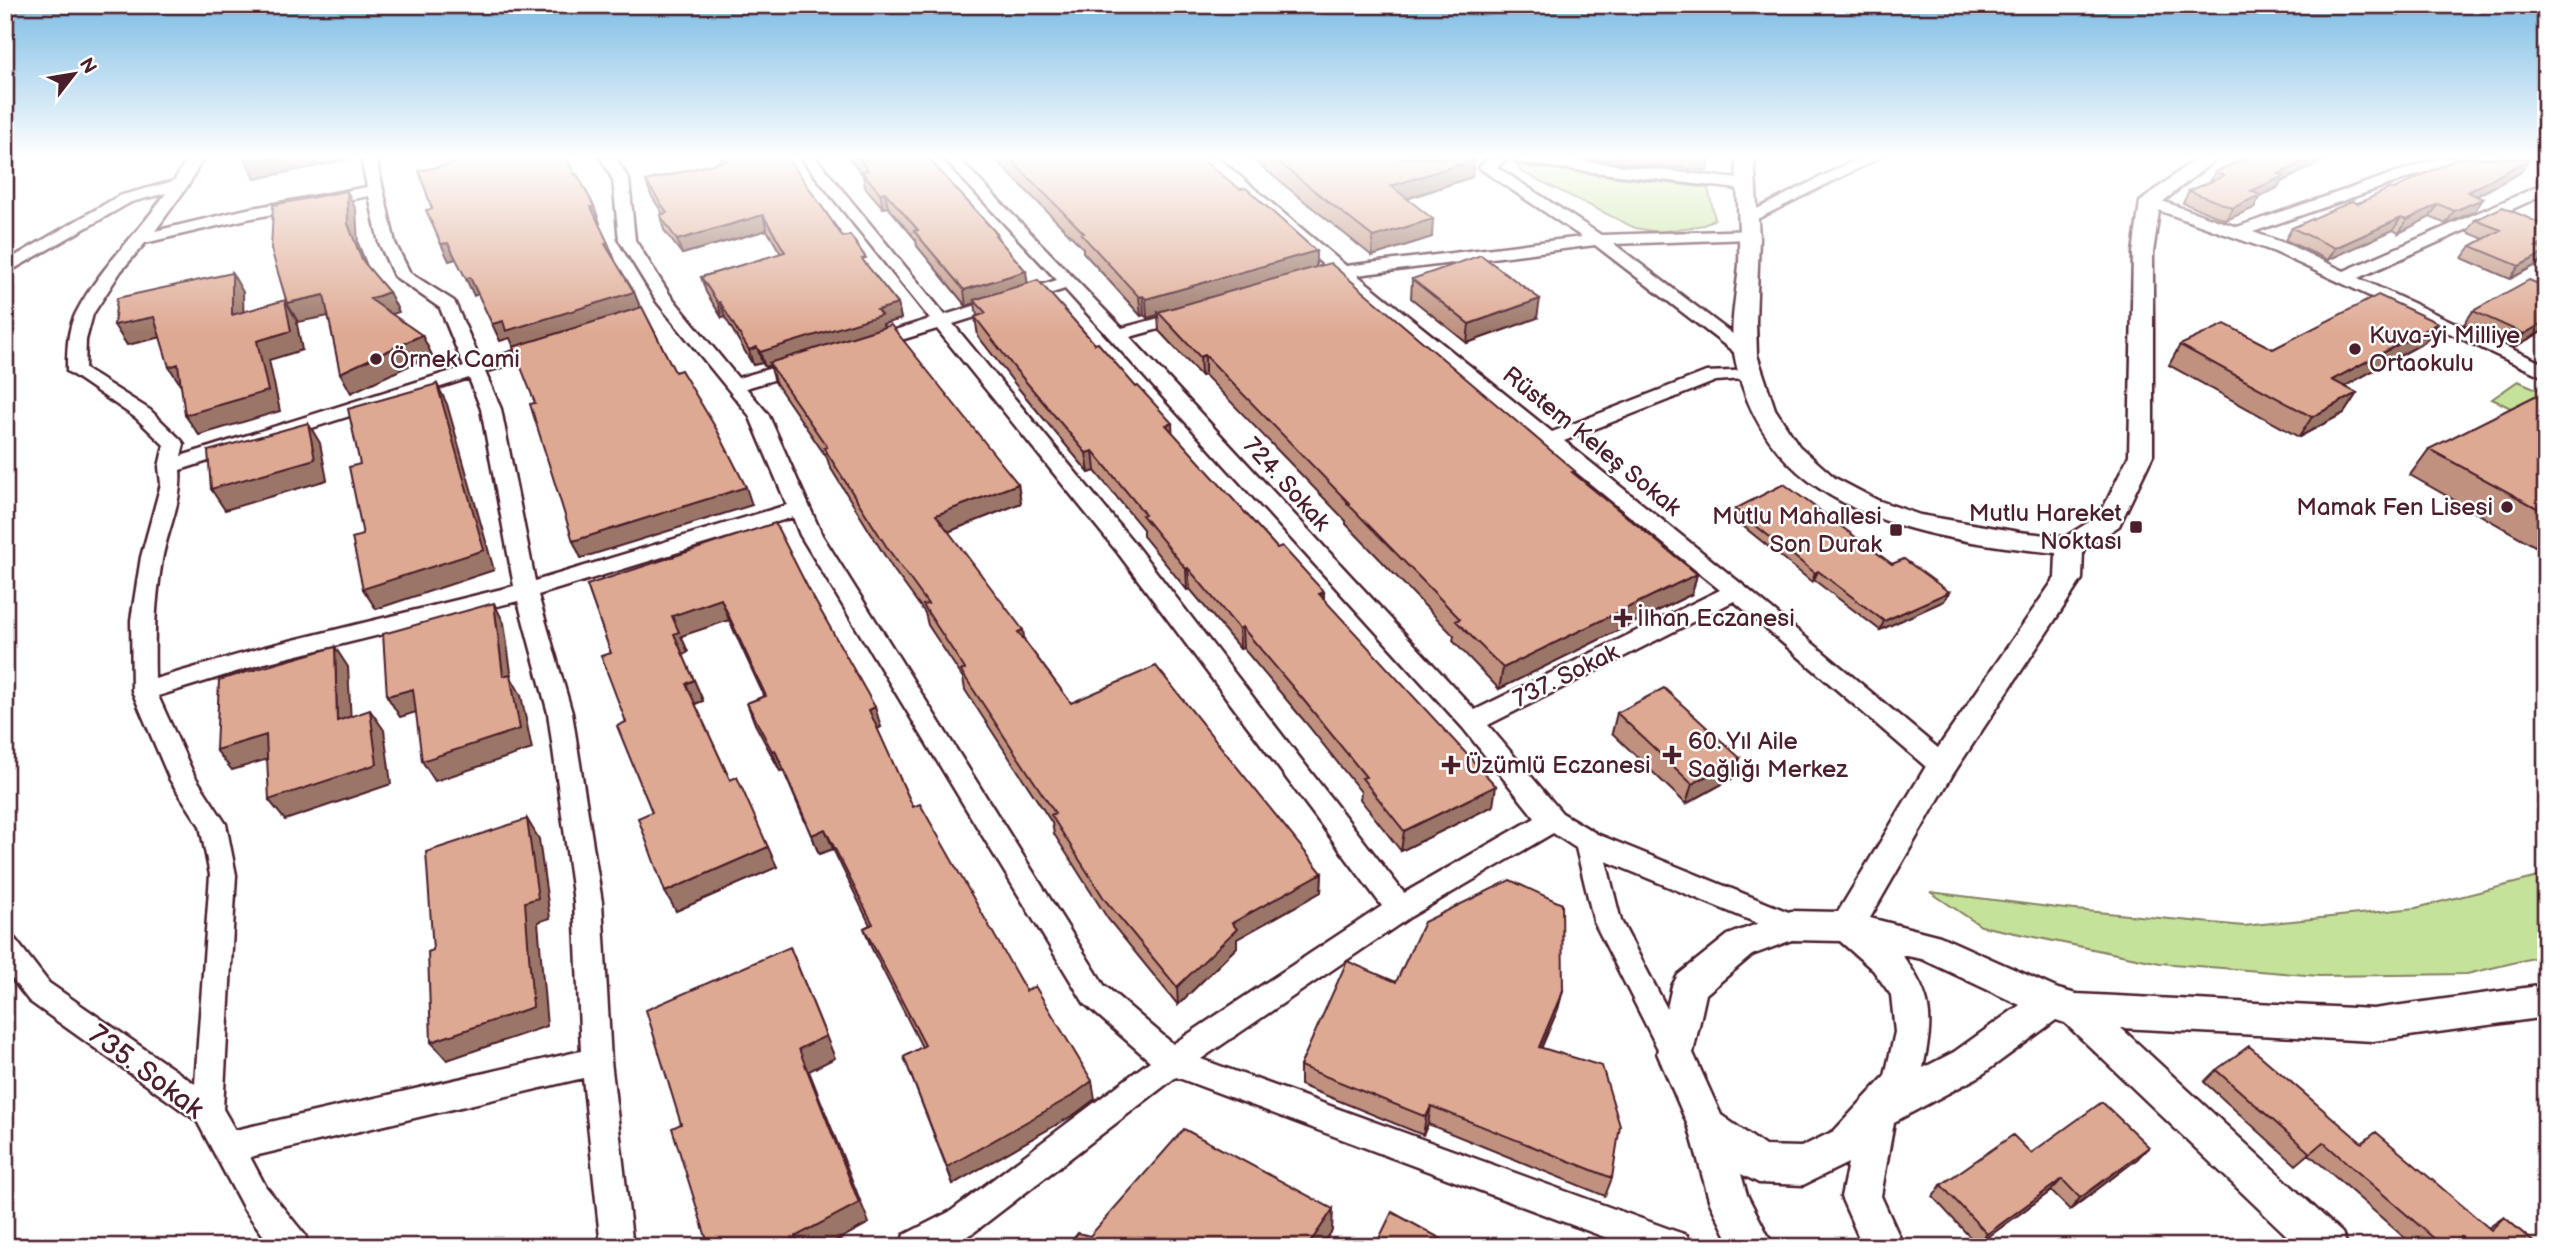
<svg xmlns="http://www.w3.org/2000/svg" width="2551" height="1252" font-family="'Balsamiq Sans',sans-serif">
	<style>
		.green { fill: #c4e29a; stroke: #878062; stroke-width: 2 }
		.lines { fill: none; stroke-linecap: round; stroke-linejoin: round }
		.minor-casing { stroke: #4a1f2b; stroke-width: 5 }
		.tertiary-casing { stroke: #4a1f2b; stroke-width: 5 }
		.minor { fill: #fff; fill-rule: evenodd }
		.tertiary { fill: #fff; fill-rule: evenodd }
		.wall { fill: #bf917e; stroke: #4a1f2b; stroke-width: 2 }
		.shaded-wall { fill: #9b7667; stroke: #4a1f2b; stroke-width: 2 }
		.building { fill: #dea993; stroke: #4a1f2b; stroke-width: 2 }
		.poi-dot { fill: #4a1f2b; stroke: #fff; stroke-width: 2.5 }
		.labels { text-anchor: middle; stroke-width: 5; stroke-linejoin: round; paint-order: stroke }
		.poi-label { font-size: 24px; fill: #4a1f2b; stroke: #fff; text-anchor: start }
		.street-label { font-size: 24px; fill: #4a1f2b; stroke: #fff }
		.near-street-label { font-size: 28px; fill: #4a1f2b; stroke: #fff }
	</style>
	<rect width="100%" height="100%" fill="#fff"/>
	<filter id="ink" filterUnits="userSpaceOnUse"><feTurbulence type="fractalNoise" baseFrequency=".0143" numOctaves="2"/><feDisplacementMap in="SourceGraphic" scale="14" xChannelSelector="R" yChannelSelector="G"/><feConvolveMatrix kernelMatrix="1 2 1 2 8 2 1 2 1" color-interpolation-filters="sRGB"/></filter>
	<g filter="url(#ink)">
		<path class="green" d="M1517,165L1708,188L1715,219L1704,225L1659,232L1635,228L1520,171Z
			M2518,381L2546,393V425L2492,399Z
			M2546,875V955L2467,974L2319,976L2160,963L1981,926L1930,892L2065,909L2244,926L2416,908Z"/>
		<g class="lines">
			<g class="minor-casing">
				<path id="minor" d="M188,158H203L189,184L155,231L247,209L367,187L361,158H376L395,243L410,273L454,301L481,362L540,343H552L555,347L552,351L485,372L501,409L535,581L787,505L749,415L657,302L619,240L613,180L601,158H616L629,180L635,240L670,295L738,378L803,359L812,365L810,369L746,388L768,414L822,535L1104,985L1173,1044L1382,906L1118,553L937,329L875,348H863L860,344L863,340L930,319L801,158H816L945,315L1057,280L943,158H958L1122,328L1189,310L1195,311L1198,315L1195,319L1130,337L1475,710L1720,590L1338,277H1327L1324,273L1328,269L1201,158H1218L1346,266L1582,237L1482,170L1479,167C1487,157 1497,158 1508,158L1497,167L1601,235L1756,230L1758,234L1750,239L1614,244L1751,348L1754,352L1751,356H1739L1595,245L1357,275L1552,432L1706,372L1757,370L1759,374L1757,378L1716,381L1564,441L1744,586L1951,759L1954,766L1951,773L1942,776L1933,773L1734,601L1488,725L1562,813L1597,834L1801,917L1805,925L1801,933L1791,937L1606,861L1621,921L1685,1043L1690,1053L1685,1063L1675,1067L1665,1063L1594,922L1576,848L1553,833L1410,917L1201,1059L1675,1231L1687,1235L1691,1247H1631L1176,1077L973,1233L949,1247H900L904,1235L951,1211L1150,1061L1084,1003L800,535L793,517L538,595L572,713L602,902L611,1061L633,1247H601L583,1078L250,1157L266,1187L305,1235L309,1247H272L244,1209L197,1121L29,1001L5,970V936L15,939L49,983L195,1084L210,875L200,826L170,780L132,691L131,620L141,557L161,484L159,467L164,445L136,418L67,371C67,352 67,330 76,313C99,268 138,234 166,193L131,202L5,274V262L119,196L174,181ZM369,196L379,243L394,276L440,308L464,367L181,456L184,444L181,440L150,410L85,369L86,340L93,314L121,271L145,243L247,219ZM1065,289L1463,728L1535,818L1404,893L1134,543L953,324ZM469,378L481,409L514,586L265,647L155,679C154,635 155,603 162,560C167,531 183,500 180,470ZM518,601L548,713L574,902L581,1051L235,1130L223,1109L236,875L226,824L194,775L158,696L265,663Z
					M1510,158H1555L1747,180L1755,185L1747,190L1518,163Z
					M1859,158H1879L1755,220L1749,222L1741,217Z
					M2438,158H2460L2457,161L2253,232L2287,244L2344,271L2546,183V194L2358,278L2546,365V378L2275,252L2144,205L2142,202L2150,197L2156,199L2237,227Z"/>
			</g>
			<g class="tertiary-casing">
				<path id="tertiary" d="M1736,158H1754L1759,238L1756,322L1757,355L1775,409L1799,446L1835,478L1877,500L1920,515L2019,532L2065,537L2100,515L2129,455L2133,253L2140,202L2196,158H2217L2160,204L2153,253V455L2119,526L2083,550L2082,579L1953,774L1870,918L1940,936L2058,989L2076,994L2373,1009L2546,985V1017L2373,1041L2121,1028L2342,1233L2348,1247H2299L2065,1023L2056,1020L1980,1076L1894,1122L1881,1196L1904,1247H1863L1841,1197L1848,1163L1803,1185L1759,1183L1741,1174L1747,1195L1774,1247H1732L1710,1203L1689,1128L1657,1053L1672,986L1678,975L1728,935L1791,911L1838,912L1931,758L2055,578L2056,553C1919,538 1763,515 1734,353C1729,324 1737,293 1739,264C1740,228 1737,193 1736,158ZM1792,940L1840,941L1873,970L1891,995L1895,1032L1885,1076L1834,1131L1801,1147L1765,1146L1721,1115L1693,1053L1706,994L1752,955ZM1902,955L1922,959L2020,1005L1954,1052L1923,1068C1934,1017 1933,997 1902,955Z"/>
			</g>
			<use href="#minor" class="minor"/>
			<use href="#tertiary" class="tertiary"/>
		</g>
		<path class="wall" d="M721,158H787L843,237L898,304L901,319L883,324L884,327L1018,484L1021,503L948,532L1025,641L1071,703L1322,873L1321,892L1237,939V947L1178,1005L1108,919L1054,834L1052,823L965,690L963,678L928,625L925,613L893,569L830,467L827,458L775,382L770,365L765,367L762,363L753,365L725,317L722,318L706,292L701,277L781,254L767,230L682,254L664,230L660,215L663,214L651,195L646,181L723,161Z
			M849,158H928L997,234L998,239L1028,283L1172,432L1277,548L1324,592V600L1493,806L1401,851L1360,799L1361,792L1306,723L1243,648L1240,649L1190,589L1187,590L1143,536V529L1095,471L1089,473L1019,389L978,336L975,317L977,316L975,303L966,306L917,246L916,240L888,207L883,208L865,187L863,175Z
			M994,158H1200L1316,251V267L1697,574L1692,594L1499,689L1453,641L1454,636L1346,524V521L1205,375L1201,376L1159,331L1158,315L1147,318L1144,315L1141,316L1083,252V248Z
			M1251,158H1471L1472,177L1407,199L1432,237L1372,256Z
			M1575,158H1710L1707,171Z
			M2235,158H2328L2281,182L2277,188L2259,197L2254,208L2226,220L2183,203L2189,191L2210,182L2215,172L2236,162L2233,161Z
			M2521,172L2476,196L2475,211L2446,224L2430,217L2399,233L2393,230L2328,260L2285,240L2292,228L2394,189Z
			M2503,207L2538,264L2510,279L2462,258L2471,246L2484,239L2467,232L2475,220Z
			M1412,279L1537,318L1467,343L1411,298Z
			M2546,287V332L2543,331L2514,347L2464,324L2473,311Z
			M2425,342L2344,386L2357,393L2344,413L2299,437L2169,365L2180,345L2273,349Z
			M2546,402V540L2535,546L2410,475L2429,449Z
			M1735,509L1892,564L1949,592L1944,601L1880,630L1814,580L1812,582L1733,518Z
			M587,585L809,590L881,727L877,729L913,807L1026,991L1095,1099L1075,1114L953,1184L904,1057L922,1047L871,947L864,928L870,925L833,849L819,854L783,770L780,771L755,724L747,703L764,696L729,620L681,636L688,652L683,655L703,701L695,704L730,780L777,867L676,911L652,812L626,722L611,653Z
			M1617,713L1740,758L1733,778L1686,804L1612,733Z
			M1396,982L1563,990L1558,1009L1541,1048L1612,1178L1605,1196L1428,1124L1423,1135L1300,1085V1066Z
			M2216,1070L2362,1143L2488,1228L2504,1217L2539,1247H2415L2309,1154L2296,1165L2204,1082Z
			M2031,1153L2137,1159L2070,1210L2051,1191L1977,1245L1933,1197L1941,1185Z
			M2546,1181V1194L2538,1188Z"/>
		<path class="shaded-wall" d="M261,158H350V159L255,179L246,161Z
			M2311,158H2328L2281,182L2277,188L2259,197L2254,208L2226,220L2233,208L2251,191L2279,174Z
			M2529,159L2521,172L2460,205L2468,192Z
			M1474,160L1472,177L1390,204L1391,186Z
			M347,191L356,210L358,243L372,279L362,260L348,224Z
			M885,192L888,207L883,208L880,193Z
			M2483,199L2475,211L2446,224L2454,211Z
			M2438,204L2430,217L2399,233L2407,220Z
			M594,206L600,223H597L591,207Z
			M763,215L767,230L682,254L677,240Z
			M2401,218L2393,230L2328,260L2335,248Z
			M1433,219L1432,237L1372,256L1373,237Z
			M2546,242V251L2536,247Z
			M448,243L456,259L449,261L441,244Z
			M608,243L615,260L605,244Z
			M1316,251V270L1158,312V315L1147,318L1146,299Z
			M2546,252L2538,264L2510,279L2519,266Z
			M1026,271L1028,286L974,300L975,303L966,306L964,290Z
			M232,273L243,292L244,335L232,315Z
			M470,277L478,294L474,296L466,279Z
			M389,292L399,312L380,318L370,299Z
			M634,292L641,309L514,348L510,338L500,341L492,324Z
			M324,295L334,315L298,322L287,303Z
			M1143,296L1144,315L1141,316L1139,297Z
			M1540,299L1537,318L1467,343L1469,324Z
			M285,300L296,319L302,350L269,360L280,411L199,435L185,415L257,341Z
			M720,302L725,317L722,318L718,303Z
			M898,304L901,319L883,324L884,330L769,363L770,365L765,367L760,352L877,310Z
			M154,317L166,336L127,345L114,325Z
			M2546,321V327L2543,331L2514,347L2524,334Z
			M2438,323L2425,342L2320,400L2332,380Z
			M422,335L432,355L351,393L340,373Z
			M757,347L762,363L753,365L749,350Z
			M1205,355V375L1201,376L1200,357Z
			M178,364L182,387L169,367Z
			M437,384L447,404L494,570L376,609L363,589Z
			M2357,393L2344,413L2299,437L2312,417Z
			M308,423L320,443L327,480L225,510L211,489Z
			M1172,423L1173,443L1166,425Z
			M1093,451L1095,471L1089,473L1086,453Z
			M1018,484L1021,503L940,535L936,515Z
			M746,487L752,505L581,558L573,541Z
			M2546,533V540L2535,546Z
			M1188,568L1190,589L1187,590L1186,569Z
			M1818,571L1814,580L1812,582L1815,573Z
			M1697,574L1692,594L1499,689L1503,668Z
			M1324,592L1323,612L1319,594Z
			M1949,592L1944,601L1880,630L1884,621Z
			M721,599L729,620L681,636L688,652L682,655L674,634L672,616Z
			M494,603L504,623L512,679L521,695L532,749L435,781L422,761L503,676Z
			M1242,627L1243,648L1240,649L1239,629Z
			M1023,630L1026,650L1018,632Z
			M335,647L348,667L352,741L337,721Z
			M694,680L703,701L694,704L686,684Z
			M413,689L426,709L400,717L387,696Z
			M875,707L881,727L875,730L869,710Z
			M370,710L384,730L391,784L285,820L269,800Z
			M266,735L281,755L232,770L216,750Z
			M775,750L783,770L780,771L772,751Z
			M1740,758L1733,778L1686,804L1692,784Z
			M1496,786L1493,806L1401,851L1404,831Z
			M527,819L539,839L550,918L538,922L547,1026L447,1060L431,1042L525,902Z
			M825,829L833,849L819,854L812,835Z
			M768,847L777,867L676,911L665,892Z
			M1322,873L1321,892L1237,939V947L1178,1005L1177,987L1232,923Z
			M790,947L835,1058L809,1071L869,1223L825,1247H776L799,1049Z
			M1563,990L1558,1009L1534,1065L1539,1047Z
			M1092,1081L1095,1099L1075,1114L953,1184L947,1167Z
			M1431,1106L1428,1124L1423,1135L1426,1117Z
			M2149,1147L2137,1159L2070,1210L2080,1198Z
			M2062,1179L2051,1191L1977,1245L1987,1234Z
			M1333,1209L1332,1231L1321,1247H1307Z"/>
		<path class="building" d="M245,158H261L246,161Z
			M477,158H567L575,175L577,174L594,206L591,207L608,243L605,244L634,292L506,331L503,321L492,324L470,277L466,279L448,243L441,244L426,210L432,209L419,171Z
			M727,158H787L800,175L843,237L850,235L866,258L862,259L898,304L877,310L881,315L760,352L757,347L749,350L720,302L718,303L701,277L785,252L763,215L677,240L660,215L667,213L646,181L728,160Z
			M858,158H928L997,234L995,235L1026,271L964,290L914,231L918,230L885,192L880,193L862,172L868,170Z
			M1009,158H1200L1240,189L1246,188L1316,251L1146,299L1143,296L1139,297L1081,234L1084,233Z
			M1273,158H1471L1474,160L1391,186L1433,219L1373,237Z
			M2247,158H2311L2279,174L2284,176L2251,191L2260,195L2233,208L2189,191L2224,176L2215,172Z
			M2458,158H2524L2529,159L2468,192L2483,199L2454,211L2438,204L2407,220L2401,218L2335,248L2292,228L2352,201L2358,204L2390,188L2394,189Z
			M347,191L348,224L362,260L389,292L370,299L422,335L340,373L324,295L287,303L271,249L272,230L273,205Z
			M2503,207L2546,226V242L2536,247L2546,251V252L2519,266L2471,246L2501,230L2475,220Z
			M1481,255L1540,299L1469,324L1412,279Z
			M1330,263L1575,471L1572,472L1697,574L1503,668L1456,621L1460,619L1347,503H1349L1205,355L1200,357L1158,312Z
			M232,273V315L285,300L291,331L257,341L268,391L185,415L178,364L169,367L154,317L114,325L117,298Z
			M1038,280L1095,344L1098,343L1136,387L1138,386L1172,423L1166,425L1277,548L1282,546L1324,592L1319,594L1496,786L1404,831L1362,778L1366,777L1306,703L1242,627L1239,629L1188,568L1186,569L1142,515L1145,514L1093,451L1086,453L1016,370L975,317L986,313L974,300Z
			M2529,280L2546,287V321L2524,334L2473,311Z
			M2378,295L2438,323L2332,380L2357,393L2312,417L2180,345L2225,324L2273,349Z
			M642,307L675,372L681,370L717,430L746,487L573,541L530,404L535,403L513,347Z
			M891,325L1018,484L936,515L1023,630L1018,632L1071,703L1156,666L1322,873L1232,923L1237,929L1177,987L1105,900L1051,815L1055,813L961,671L965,669L923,605L928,604L888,549L824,448L827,447L769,363Z
			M437,384L484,550L363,589L352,538L363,535L349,467L360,464L348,409Z
			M2535,396L2546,402V513L2429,449Z
			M308,423L315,459L211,489L208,451Z
			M1784,484L1892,564L1904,559L1949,592L1884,621L1818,571L1815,573L1735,509Z
			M775,523L809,590L875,707L869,710L913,807L920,804L1026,991L1035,986L1092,1081L1072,1096L947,1167L904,1057L925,1045L864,928L873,924L825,829L812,835L775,750L772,751L747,703L766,696L721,599L672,616L679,632L674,634L694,680L686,684L730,780L737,777L768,847L665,892L638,818L652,812L617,726L626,722L601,656L611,653L587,585Z
			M494,603L503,676L510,674L520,729L422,761L413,689L387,696L383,634Z
			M335,647L337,721L370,710L377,764L269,800L266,735L216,750L219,680Z
			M1664,688L1740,758L1692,784L1617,713Z
			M527,819L538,898L525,902L533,1007L431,1042L428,952L433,950L426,852Z
			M1510,880L1562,904L1563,990L1539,1047L1602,1066L1620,1126L1612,1178L1431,1106L1426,1117L1300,1066L1347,961L1396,982L1424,922Z
			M790,947L826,1036L799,1049L859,1203L776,1247H709L672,1128L681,1124L646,1010Z
			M2249,1046L2362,1143L2376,1132L2491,1230L2504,1217L2539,1247H2472L2461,1237L2451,1247H2444L2323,1142L2310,1153L2216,1070Z
			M2102,1102L2149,1147L2080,1198L2062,1179L1987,1234L1941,1185L2013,1135L2031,1153Z
			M1184,1129L1333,1209L1307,1247H1067L1078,1233L1090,1236Z
			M1392,1212L1456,1247H1375Z"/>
	</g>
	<linearGradient id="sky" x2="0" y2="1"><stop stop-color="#7fbde5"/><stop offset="0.47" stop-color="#fff"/><stop offset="1" stop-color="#fff" stop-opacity="0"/></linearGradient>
	<rect width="2551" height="333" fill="url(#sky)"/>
	<g class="poi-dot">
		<circle cx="2355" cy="349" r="7"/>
		<circle cx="376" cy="359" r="7"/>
		<circle cx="2507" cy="507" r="7"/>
		<rect x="2129" y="520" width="14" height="14" rx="3.5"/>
		<rect x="1889" y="523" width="14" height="14" rx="3.5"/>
		<path d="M1619.5 607.5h7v7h7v7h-7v7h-7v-7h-7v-7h7z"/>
		<path d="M1668.5 744.5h7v7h7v7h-7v7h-7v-7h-7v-7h7z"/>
		<path d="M1447.5 754.5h7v7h7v7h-7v7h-7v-7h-7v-7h7z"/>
	</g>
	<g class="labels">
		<g class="poi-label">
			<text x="2369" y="343">Kuva-yi Milliye<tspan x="2369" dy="28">Ortaokulu</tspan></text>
			<text x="390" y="367">Örnek Cami</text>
			<text x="2493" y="515" text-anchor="end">Mamak Fen Lisesi</text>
			<text x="2122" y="521" text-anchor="end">Mutlu Hareket<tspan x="2122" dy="28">Noktası</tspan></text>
			<text x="1882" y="524" text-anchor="end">Mutlu Mahallesi<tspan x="1882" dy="28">Son Durak</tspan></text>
			<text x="1637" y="626">İlhan Eczanesi</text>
			<text x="1688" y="749">60. Yıl Aile<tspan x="1688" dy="28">Sağlığı Merkez</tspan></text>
			<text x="1465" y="773">Üzümlü Eczanesi</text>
		</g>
		<g class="street-label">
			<text transform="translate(1592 441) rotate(39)" y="8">Rüstem Keleş Sokak</text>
			<text transform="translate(1287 484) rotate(48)" y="8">724. Sokak</text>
			<text transform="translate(1566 675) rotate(-26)" y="8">737. Sokak</text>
		</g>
		<g class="near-street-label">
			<text transform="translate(147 1071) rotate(37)" y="10">735. Sokak</text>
		</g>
	</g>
	<rect width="2551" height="1252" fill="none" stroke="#fff" stroke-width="28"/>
	<rect x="14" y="14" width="2523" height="1224" fill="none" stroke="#4a1f2b" stroke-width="2.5" filter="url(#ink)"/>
	<g transform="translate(74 74) rotate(59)" stroke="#ffffff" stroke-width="5" paint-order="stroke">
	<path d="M0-5L12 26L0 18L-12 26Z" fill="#4a1f2b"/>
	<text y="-10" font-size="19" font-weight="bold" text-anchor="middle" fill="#4a1f2b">N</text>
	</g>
</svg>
